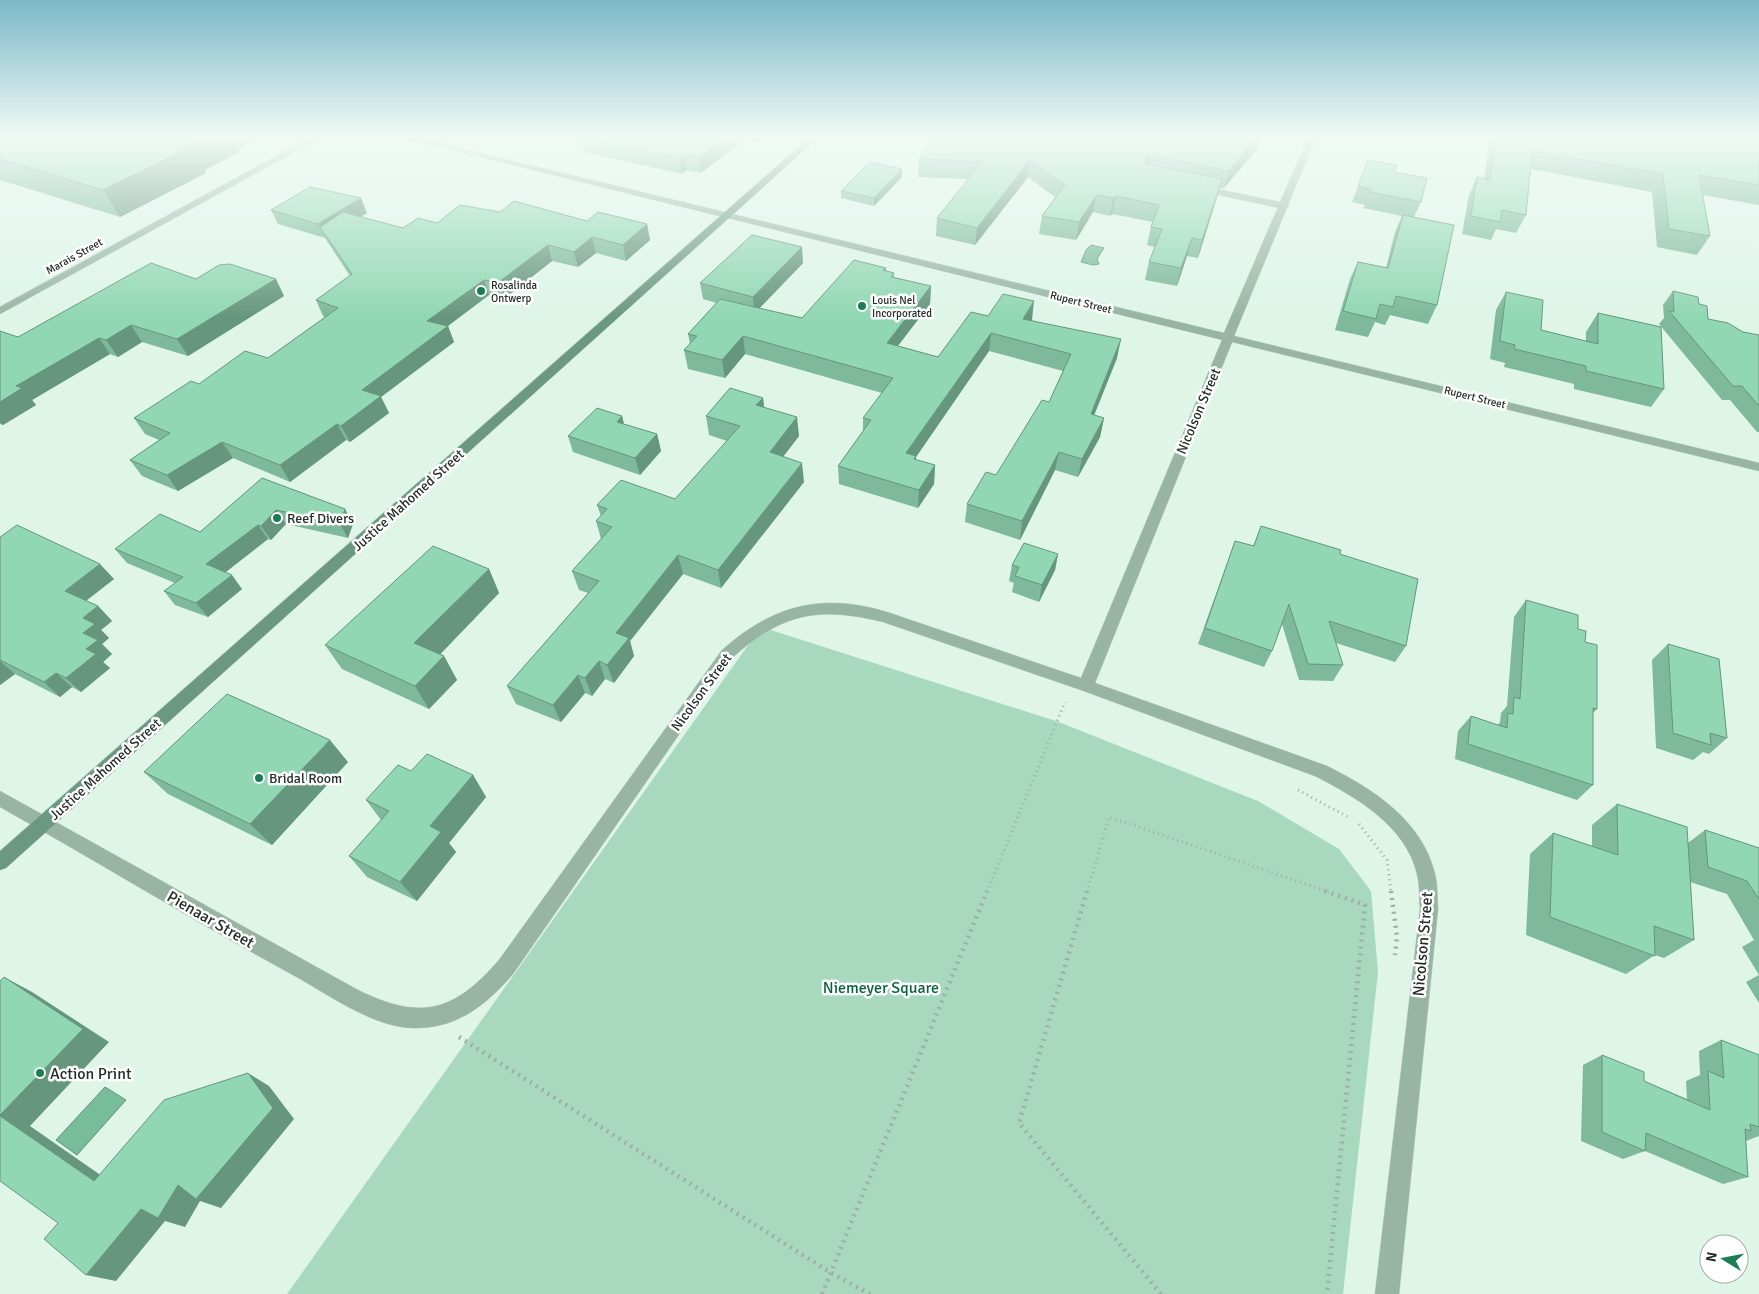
<svg xmlns="http://www.w3.org/2000/svg" width="1759" height="1294" font-family="Signika,sans-serif">
	<style>
		.green { fill: #a8d9bf }
		.water { fill: #78bd99; stroke: #5f9277 }
		.lines { fill: none; stroke-linecap: round; stroke-linejoin: round }
		.service-casing { stroke: #bdd1c5; stroke-width: 1 }
		.minor-casing { stroke: #bdd1c5; stroke-width: 1 }
		.secondary-casing { stroke: #bdd1c5; stroke-width: 1 }
		.path-far1 { stroke: #9dafa5; stroke-width: 3; stroke-dasharray: 1 4; stroke-linecap: butt }
		.path { stroke: #9dafa5; stroke-width: 4.5; stroke-dasharray: 2 5; stroke-linecap: butt }
		.service { fill: #98b5a4; fill-rule: evenodd }
		.minor { fill: #98b5a4; fill-rule: evenodd }
		.secondary { fill: #6c9881; fill-rule: evenodd }
		.wall { fill: #7db99a }
		.shaded-wall { fill: #66967d }
		.building { fill: #91d7b3; stroke: #66967d }
		.poi-dot { fill: #1a7d55; stroke: #fff; stroke-width: 2 }
		.labels { text-anchor: middle; stroke-width: 5; stroke-linejoin: round; paint-order: stroke }
		.far-street-label { font-size: 11px; fill: #242d28; stroke: #fff }
		.far-poi-label { font-size: 11px; fill: #242d28; stroke: #fff; text-anchor: start }
		.street-label { font-size: 14px; fill: #242d28; stroke: #fff }
		.poi-label { font-size: 14px; fill: #242d28; stroke: #fff; text-anchor: start }
		.near-street-label { font-size: 16px; fill: #242d28; stroke: #fff }
		.near-park-label { font-size: 16px; fill: #096140; stroke: #fff }
		.near-poi-label { font-size: 16px; fill: #242d28; stroke: #fff; text-anchor: start }
	</style>
	<rect width="100%" height="100%" fill="#def5e8"/>
	<path class="green" d="M761,627L1056,721L1258,801L1339,849L1371,891L1378,972L1343,1294H287Z"/>
	<path class="water" d="M1091,245L1104,248L1097,259L1099,264L1093,265L1081,262L1086,250Z
		M105,1087L126,1100L77,1155L56,1140Z"/>
	<g class="lines">
		<g class="service-casing">
			<path id="service" d="M1199,185L1284,203L1289,206L1284,209L1196,190V186Z"/>
		</g>
		<g class="minor-casing">
			<path id="minor" d="M311,137H322L0,314V307Z
				M399,137H414L1224,333L1308,137H1316L1234,336L1759,463V471L1232,342L1095,683L1327,766C1373,789 1422,820 1435,874C1438,885 1437,898 1438,909L1399,1294H1375L1420,909C1419,898 1420,886 1417,874C1406,826 1356,797 1315,776L1081,690L883,622C818,606 782,613 732,658L513,974C486,1005 457,1029 413,1028C372,1027 328,994 293,975C194,921 98,862 0,807V791L356,989C420,1021 453,1013 499,960L722,650C774,604 824,592 890,613L1081,678L1222,340Z"/>
		</g>
		<g class="secondary-casing">
			<path id="secondary" d="M810,137H819L6,868L0,870V851Z"/>
		</g>
		<path class="path-far1" d="M1298,790L1350,818
			M1359,824L1387,860L1391,892
			M987,892L1065,702
			M1087,892L1109,817L1329,892"/>
		<path class="path" d="M1087,891L1019,1123L1161,1294
			M1325,891L1365,905L1327,1294
			M1391,891L1397,937L1395,955
			M459,1037L831,1273L870,1294
			M822,1294L987,891"/>
		<use href="#service" class="service"/>
		<use href="#minor" class="minor"/>
		<use href="#secondary" class="secondary"/>
	</g>
	<path class="wall" d="M0,137H255L256,139L238,149L239,152L205,170L206,173L120,217L0,180Z
		M581,137H764L758,142L745,139L701,173L687,170L682,174L584,152Z
		M1490,137H1759V205L1703,195L1710,236L1697,255L1657,247L1652,192L1531,169L1526,215L1516,233L1496,229L1491,240L1462,234L1469,195L1477,177L1484,179Z
		M1257,149L1224,188H1220L1198,258L1187,256L1177,286L1145,280L1149,262L1155,247L1147,245L1151,227L1153,222L1112,214L1110,216L1093,212L1076,240L1039,234L1042,216L1055,197L1028,177L975,245L936,236L937,218L969,179L918,177L919,159Z
		M1368,160L1394,172L1421,202L1414,217L1437,305L1428,324L1390,315L1385,325L1375,322L1368,337L1335,330L1350,279L1358,262L1386,268L1395,232L1402,216L1363,208L1365,205L1352,202Z
		M902,177L874,206L841,198V191Z
		M271,210L367,213L360,217L403,228L437,223L500,212L587,221L647,224L650,240L626,261L596,253L578,267L552,261L505,298L489,295L448,326L454,342L381,397L389,413L350,442L346,440L290,482L233,458L178,491L142,476L130,460L159,440L145,434L134,418L199,384L268,358L325,317L323,316L316,300L350,276L325,238L278,224Z
		M803,263L759,308L802,318L886,268V271L894,273V277L931,286L930,304L898,346L938,357L988,316L1032,320H1031L1117,358L1094,415L1104,418L1100,437L1078,477L1055,470L1020,540L965,522L967,504L996,475L1049,402L1063,371L989,351L916,457V460L935,465L934,484L918,508L839,484L838,466L863,431V418L882,393L745,354L725,378L688,369L684,350L690,344L688,334L717,303L703,299L700,283Z
		M196,279L284,296L188,356L142,342L118,357L110,354L32,400L36,405L3,425L0,424V331L18,337Z
		M1673,291L1699,304L1708,319L1743,332L1759,335V432H1757L1730,400H1722L1659,324L1664,318L1663,305Z
		M1506,292L1541,330L1586,341V332L1598,313L1664,389L1651,407L1574,389V384L1504,367L1505,363L1490,359L1496,310Z
		M763,398L764,407L799,436L783,457L804,482L721,588L683,574L630,641L634,656L614,683L605,679L592,696L585,693L561,722L516,704L507,686L588,593L579,590L572,571L601,539L596,521L601,516L597,505L675,499L727,441L709,435L706,416Z
		M622,416L624,424L657,434L661,451L640,475L573,452L568,436Z
		M262,478L345,509L353,524L348,538L286,524L271,540L268,539L225,572L242,589L208,617L175,605L164,591L175,583L127,563L115,549L200,532Z
		M1261,526L1340,554L1406,646L1395,662L1336,643L1343,665L1333,681L1299,680L1282,624L1272,651L1264,667L1198,644L1235,541L1253,546Z
		M0,537L114,579L86,601L98,606L112,621L101,630L109,638L102,644L112,654L103,662L110,668L81,692L72,687L60,697L15,674L0,685Z
		M1058,554L1055,570L1039,602L1012,592L1014,583L1009,581L1012,565Z
		M489,569L499,593L440,654L444,656L457,680L429,709L342,669L325,645Z
		M1526,600L1578,629L1585,642L1597,709L1593,713V785L1577,800L1455,759L1458,731L1471,716L1498,725L1500,722L1501,713L1507,706L1514,617Z
		M1668,644L1727,738L1709,754L1703,752L1693,760L1656,748L1652,660Z
		M348,762L272,845L168,794L144,772Z
		M473,775L486,797L449,843L456,852L417,901L367,877L349,856L381,820L366,800Z
		M1617,804L1688,843L1705,830L1759,848V1003L1746,982L1759,975L1742,947L1754,940L1727,894L1690,882L1694,940L1664,958L1655,955L1626,974L1526,935L1530,854L1553,833L1592,846V825Z
		M1721,1040L1759,1055V1136L1746,1141L1748,1177L1723,1184L1645,1151L1623,1159L1581,1141L1583,1065L1602,1055L1644,1081L1687,1099L1686,1081L1700,1075L1699,1051Z"/>
	<path class="shaded-wall" d="M204,137H255L256,139L238,149L239,152L205,170L206,173L120,217L103,190Z
		M726,137H745V139L701,173L699,158Z
		M758,137H764L758,142Z
		M1257,137H1260L1257,149L1224,188L1229,171Z
		M684,155L687,170L682,174L679,159Z
		M1150,155L1146,172L1145,157Z
		M1030,160L1028,177L975,245L977,228Z
		M902,169V177L874,206V198Z
		M1222,179L1217,197L1198,258L1202,240Z
		M1097,195L1093,212L1076,240L1079,222Z
		M1116,196L1112,214L1110,216L1113,198Z
		M361,198L367,213L327,237L318,224Z
		M647,224L650,240L626,261L623,245Z
		M592,237L596,253L578,267L574,252Z
		M1192,238L1187,256L1177,286L1181,268Z
		M548,245L552,261L505,298L499,282Z
		M802,247L803,263L754,314L753,297Z
		M276,279L284,296L188,356L177,339Z
		M484,280L489,295L433,337L427,321Z
		M931,286L930,304L886,361L887,343Z
		M1034,301L1032,320L1021,337L1023,319Z
		M131,325L142,342L118,357L106,340Z
		M448,326L454,342L381,397L389,413L350,442L341,426L362,390Z
		M991,333L989,351L916,457L915,474L906,453Z
		M743,336L745,354L725,378L722,360Z
		M99,338L110,354L32,400L36,405L3,425L0,422V402L16,386Z
		M1121,339L1117,358L1087,433L1091,414Z
		M763,398L765,417L756,405Z
		M622,416L626,433L617,422Z
		M797,417L799,436L772,471L770,452Z
		M1104,418L1100,437L1078,477L1082,459Z
		M337,424L346,440L290,482L280,465Z
		M657,434L661,451L640,475L635,458Z
		M222,442L233,458L178,491L167,475Z
		M1059,452L1055,470L1020,540L1022,521Z
		M802,463L804,482L721,588L718,570Z
		M935,465L934,484L918,508L919,490Z
		M345,509L353,524L348,538L340,524Z
		M276,510L286,524L271,540L261,526Z
		M258,525L268,539L217,579L206,564Z
		M1058,554L1055,570L1039,602L1042,585Z
		M678,555L683,574L630,641L634,656L614,683L607,665L616,633Z
		M100,564L114,579L79,606L65,591Z
		M489,569L499,593L428,667L414,643Z
		M232,575L242,589L208,617L196,603Z
		M98,606L112,621L101,630L109,638L102,644L112,654L103,662L110,668L81,692L66,678L86,649L83,633V618Z
		M444,656L457,680L429,709L415,686Z
		M0,661L15,674L0,685Z
		M599,661L605,679L592,696L585,678Z
		M56,673L72,687L60,697L44,682Z
		M578,675L585,693L561,722L553,705Z
		M330,740L348,762L272,845L250,824Z
		M473,775L486,797L449,843L456,852L417,901L400,882L430,826Z
		M4,977L32,992L109,1042L30,1126L122,1190L94,1181L0,1116Z
		M248,1073L269,1086L294,1119L221,1208L200,1201L185,1227L165,1221L116,1281L86,1275Z"/>
	<path class="building" d="M0,137H204L188,145L192,146L103,190L0,159Z
		M581,137H726L699,158L684,155L679,159Z
		M936,137H1257L1229,171L1150,155L1145,157L1146,164L1222,179L1202,240L1192,238L1181,268L1149,262L1162,229L1151,227L1159,205L1116,196L1113,198L1097,195L1079,222L1042,216L1065,185L1030,160L977,228L937,218L982,162L919,159Z
		M1496,137H1759V185L1699,175L1710,236L1669,229L1663,174L1532,151L1526,215L1502,210L1500,222L1471,216L1477,177L1490,180Z
		M1368,160L1397,165L1394,172L1427,178L1421,202L1370,192L1371,189L1358,186Z
		M870,162L902,169L874,198L841,191Z
		M310,187L361,198L318,224L271,210Z
		M514,201L587,221L598,212L647,224L623,245L592,237L574,252L548,245L499,282L484,280L427,321L448,326L362,390L381,396L341,426L337,424L280,465L222,442L167,475L130,460L170,433L134,418L191,381L199,384L245,351L268,358L338,308L316,300L352,274L320,227L343,212L403,228L418,218L437,223L460,205L500,212Z
		M1403,215L1454,225L1437,305L1396,296L1393,307L1380,304L1376,319L1343,311L1358,262L1388,268Z
		M752,235L802,247L753,297L700,283Z
		M854,260L886,268L883,270L894,273L891,277L931,286L887,343L938,357L971,312L988,316L1003,294L1034,301L1023,319L1121,339L1091,414L1104,418L1082,459L1059,452L1022,521L967,504L986,472L996,475L1042,400L1049,402L1071,354L991,333L906,453L916,456L914,459L935,465L919,490L838,466L871,420L863,418L893,378L743,336L722,360L684,350L697,336L688,334L720,299L802,318Z
		M151,263L196,279L219,265L230,264L276,279L177,339L131,325L106,340L99,338L16,386L22,388L0,402V331L18,337Z
		M1673,291L1698,297L1699,304L1707,306L1708,319L1728,323L1743,332L1759,335V406L1742,386H1733L1669,311L1674,312Z
		M1506,292L1543,300L1541,330L1598,344V313L1661,327L1664,389L1586,371V366L1514,349L1515,345L1500,341Z
		M730,388L763,398L756,405L797,417L770,452L802,463L718,570L678,555L616,633L629,638L607,665L599,661L585,678L578,675L553,705L507,686L599,581L572,571L612,527L596,521L607,509L597,505L621,480L675,499L740,426L706,416Z
		M597,408L622,416L617,422L657,434L635,458L568,436Z
		M262,478L345,509L340,524L276,510L261,526L258,525L206,564L232,575L196,603L164,591L183,577L115,549L160,514L200,532Z
		M17,525L100,564L65,591L98,606L83,618L95,624L83,633L98,640L86,649L96,654L66,678L56,673L44,682L0,660V537Z
		M1261,526L1341,550L1340,554L1418,579L1406,646L1329,621L1343,665L1308,664L1289,604L1272,651L1205,628L1235,541L1254,546Z
		M1024,543L1058,554L1042,585L1015,576L1019,567L1012,565Z
		M433,546L489,569L414,643L444,656L415,686L325,645Z
		M1526,600L1578,615V629L1586,631L1585,642L1597,645V709L1593,708V785L1468,744L1471,716L1507,728L1508,713L1513,714L1514,697L1520,699Z
		M1668,644L1719,659L1727,738L1710,733L1711,745L1673,733Z
		M227,694L330,740L250,824L144,772Z
		M427,754L473,775L430,826L441,832L400,882L349,856L389,811L366,800L398,765L411,771Z
		M1617,804L1687,827L1694,940L1654,926L1655,956L1550,917L1553,833L1618,855Z
		M1705,830L1759,848V899L1747,881L1708,867Z
		M4,977L83,1029L0,1115V981Z
		M1721,1040L1759,1055V1127L1750,1124L1751,1131L1745,1129L1748,1177L1646,1133L1645,1151L1602,1132V1055L1644,1072V1081L1710,1110L1708,1071L1724,1078Z
		M248,1073L273,1108L196,1199L178,1185L158,1218L141,1209L86,1275L44,1239L58,1223L0,1181V1116L94,1181L164,1100Z"/>
	<linearGradient id="sky" x2="0" y2="1"><stop stop-color="#7bb8c8"/><stop offset="0.43" stop-color="#f0faf5"/><stop offset="1" stop-color="#f0faf5" stop-opacity="0"/></linearGradient>
	<rect width="1759" height="318" fill="url(#sky)"/>
	<g class="poi-dot">
		<circle cx="481" cy="291" r="5"/>
		<circle cx="862" cy="306" r="5"/>
		<circle cx="277" cy="518" r="5"/>
		<circle cx="259" cy="778" r="5"/>
		<circle cx="40" cy="1073" r="5"/>
	</g>
	<g class="labels">
		<g class="far-street-label">
			<text transform="translate(74 256) rotate(-29)" y="4">Marais Street</text>
			<text transform="translate(1081 302) rotate(14)" y="4">Rupert Street</text>
			<text transform="translate(1475 397) rotate(14)" y="4">Rupert Street</text>
		</g>
		<g class="far-poi-label">
			<text x="491" y="289">Rosalinda<tspan x="491" dy="13">Ontwerp</tspan></text>
			<text x="872" y="304">Louis Nel<tspan x="872" dy="13">Incorporated</tspan></text>
		</g>
		<g class="street-label">
			<text transform="translate(1198 411) rotate(-67)" y="5">Nicolson Street</text>
			<text transform="translate(408 500) rotate(-42)" y="5">Justice Mahomed Street</text>
			<text transform="translate(701 692) rotate(-54)" y="5">Nicolson Street</text>
			<text transform="translate(105 769) rotate(-42)" y="5">Justice Mahomed Street</text>
		</g>
		<g class="poi-label">
			<text x="287" y="523">Reef Divers</text>
			<text x="269" y="783">Bridal Room</text>
		</g>
		<g class="near-street-label">
			<text transform="translate(211 919) rotate(30)" y="6">Pienaar Street</text>
			<text transform="translate(1422 944) rotate(-85)" y="6">Nicolson Street</text>
		</g>
		<g class="near-park-label">
			<text x="881" y="993">Niemeyer Square</text>
		</g>
		<g class="near-poi-label">
			<text x="50" y="1079">Action Print</text>
		</g>
	</g>
	<g transform="translate(1724 1259) rotate(280)"><circle r="24" fill="#ffffff" stroke="#a7aba9"/>
	<path d="M0-4L9 19L0 12L-9 19Z" fill="#1a7d55"/>
	<text y="-8" font-size="14" font-weight="bold" text-anchor="middle" fill="#242d28">N</text>
	</g>
</svg>
